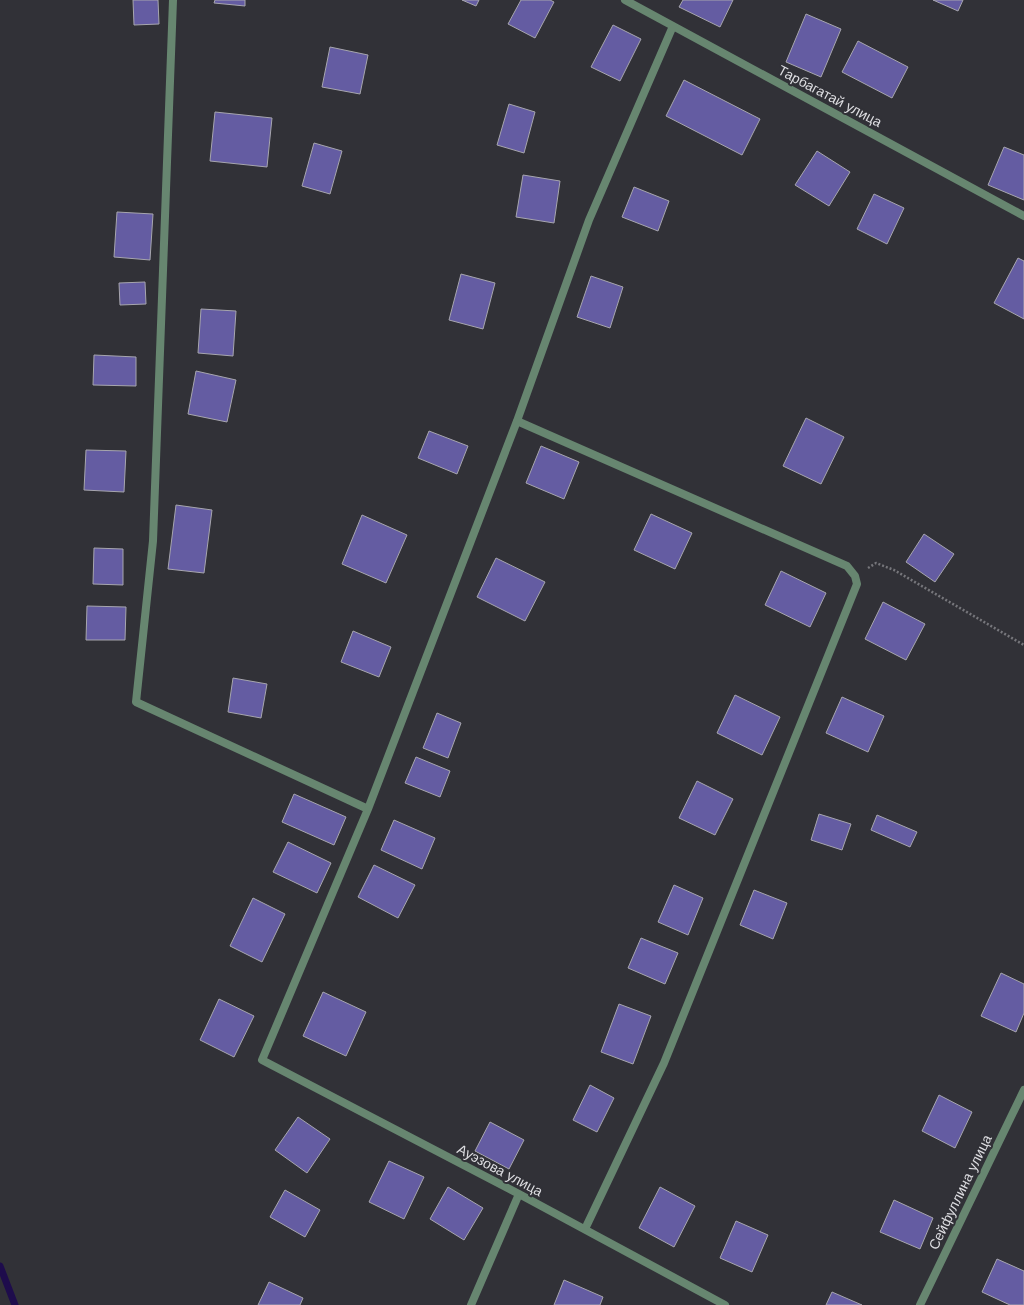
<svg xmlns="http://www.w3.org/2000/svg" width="1024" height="1305" font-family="Helvetica,sans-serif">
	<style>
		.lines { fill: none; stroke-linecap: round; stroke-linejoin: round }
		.stream { stroke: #1e0c4c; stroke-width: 7 }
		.building { fill: #645ca2; stroke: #a7a6ae }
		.path { stroke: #76767b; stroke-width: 2.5; stroke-dasharray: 2 2; stroke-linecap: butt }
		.street { stroke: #678670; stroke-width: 8 }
		.labels { text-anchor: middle; stroke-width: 4; stroke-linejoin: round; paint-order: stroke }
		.street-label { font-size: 14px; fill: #dddde1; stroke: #313137 }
	</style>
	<rect width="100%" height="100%" fill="#313137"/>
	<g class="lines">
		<path class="stream" d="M0,1266L15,1305"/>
	</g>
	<path class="building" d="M133,0H158L159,24L134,25Z
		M215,0H245V6L214,3Z
		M462,0H479L476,6Z
		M521,0H550L554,2L535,38L508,24Z
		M683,0H733L720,27L679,7Z
		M933,0H963L958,11Z
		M806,14L841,29L821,77L786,62Z
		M613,25L641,39L620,81L591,67Z
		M858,41L908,67L892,98L842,72Z
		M330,47L368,55L360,94L322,87Z
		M684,80L760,119L742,155L666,116Z
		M509,104L535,112L524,153L497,145Z
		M215,112L272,118L267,167L210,161Z
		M314,143L342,151L330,194L302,186Z
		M1004,147L1024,155V200L988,185Z
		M817,151L850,172L829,206L795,185Z
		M523,175L560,181L554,223L516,217Z
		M634,187L669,201L658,231L622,217Z
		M874,194L904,208L887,244L857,229Z
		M117,212L153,214L150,260L114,257Z
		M1018,258L1024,261V319L994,303Z
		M461,274L495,283L483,329L449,320Z
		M591,276L623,287L610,328L577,317Z
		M145,282L146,304L120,305L119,283Z
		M201,309L236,311L233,356L198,353Z
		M94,355L136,357V386L93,385Z
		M196,371L236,380L227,422L188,414Z
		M806,418L844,437L821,484L783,466Z
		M429,431L468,446L457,474L418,458Z
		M541,446L579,462L564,499L526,483Z
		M86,450L126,451L124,492L84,490Z
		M176,505L212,510L204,573L168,569Z
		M651,514L692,533L675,569L634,550Z
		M362,515L407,535L386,583L342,564Z
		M924,534L954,554L935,582L906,562Z
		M94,548L123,549V585L93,584Z
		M496,558L545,582L525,621L477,597Z
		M781,571L826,593L810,627L765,605Z
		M883,602L925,624L906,660L865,639Z
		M87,606L126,607L125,640H86Z
		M353,631L391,647L379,677L341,662Z
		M233,678L267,684L261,718L228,712Z
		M735,695L780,717L762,755L717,733Z
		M842,697L884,716L868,752L826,733Z
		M437,713L461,723L448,758L423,748Z
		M416,757L450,771L440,797L405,783Z
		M697,781L733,799L715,835L679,818Z
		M294,794L346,817L334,845L282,822Z
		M819,814L851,824L842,850L811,840Z
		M877,815L917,832L910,847L871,830Z
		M394,820L435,838L422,869L381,850Z
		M288,842L331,863L317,893L273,872Z
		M374,865L415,885L398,918L358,897Z
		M674,885L703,898L688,935L658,922Z
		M754,890L787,903L773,939L740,925Z
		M253,898L285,914L262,962L230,946Z
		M641,938L678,953L665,984L628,968Z
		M1001,973L1024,984V1013L1016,1032L981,1016Z
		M323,992L366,1012L346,1056L303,1036Z
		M219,999L254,1016L234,1057L200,1040Z
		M619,1004L651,1016L633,1064L601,1052Z
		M590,1085L614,1098L597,1132L573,1120Z
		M939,1095L972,1112L955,1148L922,1131Z
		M298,1117L330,1139L307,1173L275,1150Z
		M490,1122L524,1140L509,1169L475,1151Z
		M389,1161L424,1177L404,1219L369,1202Z
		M448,1187L483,1208L464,1240L430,1219Z
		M660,1187L695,1206L674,1247L639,1228Z
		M285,1190L320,1210L305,1237L270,1217Z
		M894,1200L933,1218L920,1249L880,1232Z
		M736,1221L768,1235L752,1272L720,1258Z
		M997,1259L1024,1271V1305H1010L982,1292Z
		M564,1280L603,1297L600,1305H554Z
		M269,1282L303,1298L300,1305H258Z
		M832,1292L862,1305H826Z"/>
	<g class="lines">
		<path class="path" d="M868,568L876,563L894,570L1024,645"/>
		<path class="street" d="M173,0L153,541L136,702L368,809
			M625,0L1024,216
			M673,26L589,220L517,421L368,809L262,1060L519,1194L725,1305
			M517,421L847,566L855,576L857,584L664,1063L585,1229
			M471,1305L519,1194
			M920,1305L1024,1090"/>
	</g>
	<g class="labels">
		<g class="street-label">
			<text transform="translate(830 96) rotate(28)" y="5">Тарбагатай улица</text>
			<text transform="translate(500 1170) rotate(28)" y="5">Ауэзова улица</text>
			<text transform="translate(960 1192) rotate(-64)" y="5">Сейфуллина улица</text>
		</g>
	</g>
</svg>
